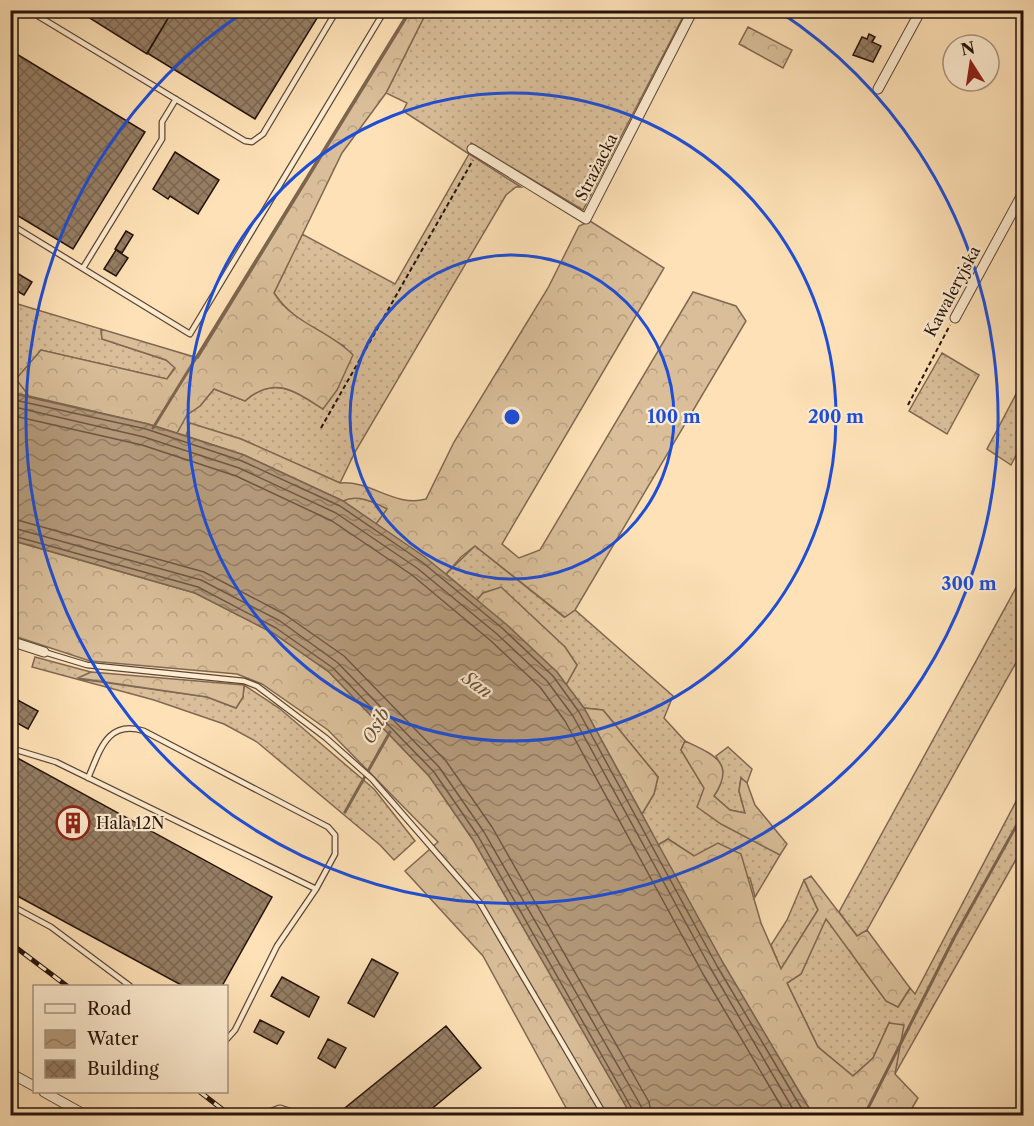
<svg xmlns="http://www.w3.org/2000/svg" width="1034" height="1126" font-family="'Libre Caslon Text',serif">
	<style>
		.grass { fill: url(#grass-dots); stroke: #806852; stroke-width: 1.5 }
		.forest { fill: url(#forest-crowns); stroke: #806852; stroke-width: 1.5 }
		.water { fill: url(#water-waves); stroke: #7c654f; stroke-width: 1.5 }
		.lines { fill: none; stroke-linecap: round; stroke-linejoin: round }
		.shore { stroke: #6e5744; stroke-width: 1.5 }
		.stream { stroke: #7c654f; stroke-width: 3 }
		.building { fill: url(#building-cross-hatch); stroke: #26130b; stroke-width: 1.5 }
		.lane-casing { stroke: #5c4636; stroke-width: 7 }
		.street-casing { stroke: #5c4636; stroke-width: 11 }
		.path { stroke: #26130b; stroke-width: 2; stroke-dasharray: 4.5 3; stroke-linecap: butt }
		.lane { stroke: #feecd0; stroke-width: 4.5 }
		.street { stroke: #feecd0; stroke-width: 9 }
		.rail-casing { stroke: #26130b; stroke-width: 5 }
		.rail { stroke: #feecd0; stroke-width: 3; stroke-dasharray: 9; stroke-linecap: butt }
		.ring { fill: none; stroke: #1d4ed8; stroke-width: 3 }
		.labels { text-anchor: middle; stroke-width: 4.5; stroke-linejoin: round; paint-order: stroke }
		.street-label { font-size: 16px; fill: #26130b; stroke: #feecd0 }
		.poi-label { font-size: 16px; fill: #26130b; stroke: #feecd0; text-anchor: start }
		.water-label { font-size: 18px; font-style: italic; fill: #66503e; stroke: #feecd0 }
		.centre { fill: #1d4ed8; stroke: #feecd0; stroke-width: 3 }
		.ring-label { font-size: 18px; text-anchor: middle; font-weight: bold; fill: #1d4ed8; stroke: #feecd0; stroke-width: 4.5; stroke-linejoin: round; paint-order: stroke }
	</style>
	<defs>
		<pattern id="grass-dots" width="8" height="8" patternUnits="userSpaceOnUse" patternTransform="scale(1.5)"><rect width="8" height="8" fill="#d9be99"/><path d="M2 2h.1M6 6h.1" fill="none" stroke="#baa282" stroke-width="1.8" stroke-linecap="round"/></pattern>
		<pattern id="forest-crowns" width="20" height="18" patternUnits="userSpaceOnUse" patternTransform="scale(1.5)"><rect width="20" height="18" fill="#d9be99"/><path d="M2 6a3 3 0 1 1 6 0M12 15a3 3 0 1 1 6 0" fill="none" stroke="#baa282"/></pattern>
		<pattern id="water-waves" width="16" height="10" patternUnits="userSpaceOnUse" patternTransform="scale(1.5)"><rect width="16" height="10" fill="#b59b7c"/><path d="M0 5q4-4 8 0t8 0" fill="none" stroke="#937d64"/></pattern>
		<pattern id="building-cross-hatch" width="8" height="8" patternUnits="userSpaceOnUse" patternTransform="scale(1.5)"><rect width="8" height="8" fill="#967e64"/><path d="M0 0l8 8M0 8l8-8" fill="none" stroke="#7a6651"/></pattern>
	</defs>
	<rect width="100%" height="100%" fill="#fee1b6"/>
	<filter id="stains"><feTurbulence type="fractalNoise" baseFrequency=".00333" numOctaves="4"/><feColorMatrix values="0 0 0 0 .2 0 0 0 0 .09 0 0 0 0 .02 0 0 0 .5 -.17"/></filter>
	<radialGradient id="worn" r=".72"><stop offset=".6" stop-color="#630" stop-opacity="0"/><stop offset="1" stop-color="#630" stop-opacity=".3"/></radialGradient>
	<path class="grass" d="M427,11H686L583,210L471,143L469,154L521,187H516L506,195L355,452L340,483L241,439L191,424L186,436L177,433L186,415L200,406L214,389L245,401C274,375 294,391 323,409L344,346C318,331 291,319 274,293L302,234L395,284L469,154L403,111L407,103L386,93Z
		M11,302L101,329L102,339L166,360L175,367L167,379L41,350L17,379L29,396L11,392Z
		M942,353L979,375L947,434L909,411Z
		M1023,381V442L1011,465L987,449Z
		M351,497L373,501L388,509L376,524L343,501Z
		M475,546L564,617L575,610L673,696L664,718L685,741L681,750L704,788L756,840L780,855L755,897L750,878L694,856L668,839L658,845L642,814L654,794L658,777L603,710L584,708L566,685L577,665L565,647L501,588L483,593L477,600L446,574Z
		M1023,575V650L867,930L858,937L839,912Z
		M35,657L91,672L80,679L207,697L236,708L243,697L244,685L279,708L374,789L415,841L394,860L380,845L257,742L224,724L154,700L32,667Z
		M728,747L752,769L747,783L741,778L739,791L745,813L730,810L714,796C724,782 724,770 716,756Z
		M1023,788V847L895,1074L889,1023L873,1058L853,1076L818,1047L787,983L801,974L826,918L886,1001L898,1007L910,988L915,994Z
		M804,880L818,910L781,969L771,945L787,920Z"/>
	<path class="forest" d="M411,11H427L386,93L342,153L274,293C293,324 329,330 353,355L337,390L323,409C295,391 274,375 245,401L214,389L200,406L187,415L177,433L148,424L29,396L16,379L41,350L167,379L175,368L166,360L102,339L101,329L198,358Z
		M748,27L792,50L783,68L739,44Z
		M590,221L664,268L502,544L519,558L540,550L693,292L736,306L746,321L575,610L565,617L475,546L461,557L446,574L376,524L387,509C374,502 357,494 343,501L244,455L186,436L190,423L241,439L340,483C371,480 395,508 426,499L454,442L548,288L579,226Z
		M10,540L195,593L273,633L329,672L429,776L473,840L631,1115H570L483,956L405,871L438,842L328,730L262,684L237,674L90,661L11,635Z
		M501,587L565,647L577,665L566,685L557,672L477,600L483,593Z
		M91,672L244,685L243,697L236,708L207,697L78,678Z
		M584,708L603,710L658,777L654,794L642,814Z
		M685,741C712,754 737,762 714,796L730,810L745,813L739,791L741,778L747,783L755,805L787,844L780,855L721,824L697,807L704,788L681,750Z
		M668,839L694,856L718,843L741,854L761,923L781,969L818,910L804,880L811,876L857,936L867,930L910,988L898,1007L886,1001L826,919L801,974L787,983L818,1047L853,1076L873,1058L889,1023L904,1025L895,1074L918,1098L908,1115H813L723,963L658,845Z"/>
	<path class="water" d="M10,393L148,424L244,455L343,501L425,557L506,624L557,672L584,708L723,963L813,1115H631L473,840L429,776L329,672L273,633L195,593L11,540Z"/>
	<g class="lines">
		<path class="shore" d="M10,399L146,429L242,461L340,506L422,562L502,628L553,676L579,712L717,966L806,1116
			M10,406L144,437L239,468L336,513L417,568L497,634L547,681L573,716L711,969L797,1116
			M10,415L142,445L236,476L332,521L412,575L491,641L540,687L565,721L703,974L787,1116
			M10,518L204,572L284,614L344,656L446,761L492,827L649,1102L652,1116
			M10,527L201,580L280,621L338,663L439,767L484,832L641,1106L643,1116
			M10,535L198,587L276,628L333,668L434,772L478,836L636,1116"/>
		<path class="stream" d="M153,428L410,10
			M345,812L390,732
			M864,1116L955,936L1024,812"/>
	</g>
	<path class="building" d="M77,10H173L147,54Z
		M173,10H322L255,119L147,53Z
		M869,34L875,37L872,42L881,46L873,62L853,55L862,37L867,39Z
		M10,50L145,132L73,249L10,211Z
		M175,152L219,180L198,214L170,196L168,199L153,189Z
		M126,231L133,235L122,253L115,249Z
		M116,250L128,258L116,276L104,269Z
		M10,269L32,282L24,295L10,287Z
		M10,696L38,711L28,729L10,719Z
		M10,754L272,897L222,986H183L10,892Z
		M372,959L398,973L374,1017L348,1003Z
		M282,977L319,997L309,1017L271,996Z
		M260,1020L284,1032L277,1044L254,1032Z
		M446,1026L481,1068L423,1116H351L345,1108Z
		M328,1039L346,1048L335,1068L318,1058Z"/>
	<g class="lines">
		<g class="lane-casing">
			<path id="lane" d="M38,16L245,141L252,142L263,134L337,10
				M10,224L190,334L385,10
				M83,268L162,139V122L176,99
				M44,652L87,665L244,681L257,686L326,738L372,779L480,903L605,1116
				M10,748L56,762L316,889L277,946L235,1030L226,1040
				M88,778C100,751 107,719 144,731L328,827L335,835V854L316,889
				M10,905L51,927L130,986"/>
		</g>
		<g class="street-casing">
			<path id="street" d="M878,89L921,10
				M472,149L586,219L693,10
				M955,318L1024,191
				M10,641L44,652
				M10,1073L34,1086
				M44,1092L87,1116
				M264,1116L280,1110L298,1116"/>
		</g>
		<path class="path" d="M908,405L950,325
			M321,428L473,160"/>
		<use href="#lane" class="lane"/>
		<use href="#street" class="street"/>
		<g class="rail-casing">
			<path id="rail" d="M10,943L67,986
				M200,1092L231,1116"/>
		</g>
		<use href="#rail" class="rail"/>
	</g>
	<g class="ring">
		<circle cx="512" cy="417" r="162"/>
		<circle cx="512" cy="417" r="324"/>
		<path d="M780 12A486 486 0 1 1 244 12"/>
	</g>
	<defs>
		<g id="building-ring" transform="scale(1.725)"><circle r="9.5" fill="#feecd0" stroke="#8f2418" stroke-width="1.5"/><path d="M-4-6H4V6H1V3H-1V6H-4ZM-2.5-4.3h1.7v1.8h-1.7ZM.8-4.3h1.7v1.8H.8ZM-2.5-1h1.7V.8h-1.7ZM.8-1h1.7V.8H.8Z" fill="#8f2418"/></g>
	</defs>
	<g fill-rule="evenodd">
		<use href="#building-ring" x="73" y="823"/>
	</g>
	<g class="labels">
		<g class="street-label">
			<text transform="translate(596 167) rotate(-63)" y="6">Strażacka</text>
			<text transform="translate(952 291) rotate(-62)" y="6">Kawaleryjska</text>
		</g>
		<g class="poi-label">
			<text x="96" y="829">Hala 12N</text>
		</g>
		<g class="water-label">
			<text transform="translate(477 685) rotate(36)" y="6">San</text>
			<text transform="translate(376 726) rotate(-61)" y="6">Osib</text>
		</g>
	</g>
	<circle cx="512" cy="417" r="9" class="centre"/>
	<g class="ring-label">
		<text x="674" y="423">100 m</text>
		<text x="836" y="423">200 m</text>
		<text x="969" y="590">300 m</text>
	</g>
	<rect width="1034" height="1126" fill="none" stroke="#fee1b6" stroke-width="36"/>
	<rect x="12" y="12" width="1010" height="1102" fill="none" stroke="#26130b" stroke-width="3"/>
	<rect x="18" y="18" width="998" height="1090" fill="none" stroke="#26130b" stroke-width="1.5"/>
	<rect x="33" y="985" width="195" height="108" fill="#feecd0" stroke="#a89581" stroke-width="1.5"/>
	<rect x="45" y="1004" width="30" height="9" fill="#feecd0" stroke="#a89581" stroke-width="1.5"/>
	<text x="87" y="1015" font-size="18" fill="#26130b">Road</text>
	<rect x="45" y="1030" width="30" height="18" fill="url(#water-waves)" stroke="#a89581" stroke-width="1.5"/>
	<text x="87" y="1045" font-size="18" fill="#26130b">Water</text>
	<rect x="45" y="1060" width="30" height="18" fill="url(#building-cross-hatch)" stroke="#a89581" stroke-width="1.5"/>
	<text x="87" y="1075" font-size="18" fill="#26130b">Building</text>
	<g transform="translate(971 63) rotate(348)"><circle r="28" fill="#feecd0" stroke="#a89581" stroke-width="1.5"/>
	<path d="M0-4.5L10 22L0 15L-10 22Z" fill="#8f2418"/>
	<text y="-9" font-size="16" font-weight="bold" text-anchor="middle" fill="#26130b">N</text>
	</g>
	<rect width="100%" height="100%" filter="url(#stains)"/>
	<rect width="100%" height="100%" fill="url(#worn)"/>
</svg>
